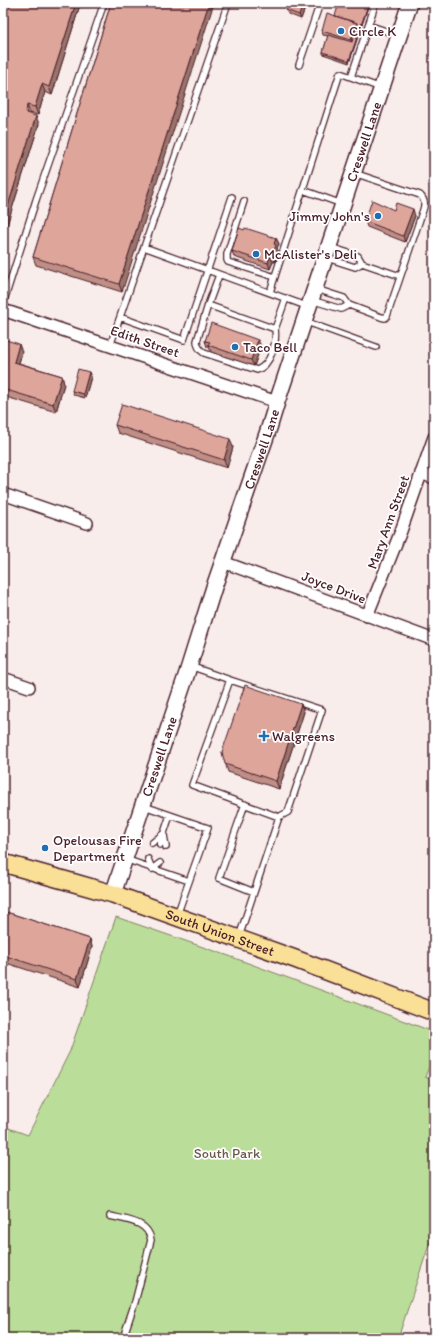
<svg xmlns="http://www.w3.org/2000/svg" width="437" height="1341" font-family="Itim,sans-serif">
	<style>
		.green { fill: #bade99; stroke: #827e62 }
		.lines { fill: none; stroke-linecap: round; stroke-linejoin: round }
		.lane-casing { stroke: #4a1f2b; stroke-width: 8 }
		.street-casing { stroke: #4a1f2b; stroke-width: 14 }
		.secondary-casing { stroke: #4a1f2b; stroke-width: 18 }
		.primary-casing { stroke: #4a1f2b; stroke-width: 20 }
		.lane { stroke: #fff; stroke-width: 5.5 }
		.street { stroke: #fff; stroke-width: 11 }
		.secondary { stroke: #fff; stroke-width: 15 }
		.primary { stroke: #fadf96; stroke-width: 17 }
		.wall { fill: #bf8e85; stroke: #4a1f2b }
		.shaded-wall { fill: #9b746c; stroke: #4a1f2b }
		.building { fill: #dea59b; stroke: #4a1f2b }
		.poi-dot { fill: #1f6fb2; stroke: #fff; stroke-width: 1.5 }
		.labels { text-anchor: middle; stroke-width: 3.5; stroke-linejoin: round; paint-order: stroke }
		.poi-label { font-size: 14px; fill: #4a1f2b; stroke: #fff; text-anchor: start }
		.street-label { font-size: 14px; fill: #4a1f2b; stroke: #fff }
		.park-label { font-size: 14px; fill: #6c584c; stroke: #fff }
	</style>
	<rect width="100%" height="100%" fill="#f8edeb"/>
	<filter id="ink" filterUnits="userSpaceOnUse"><feTurbulence type="fractalNoise" baseFrequency=".025" numOctaves="2"/><feDisplacementMap in="SourceGraphic" scale="8" xChannelSelector="R" yChannelSelector="G"/><feConvolveMatrix kernelMatrix="1 2 1 2 8 2 1 2 1" color-interpolation-filters="sRGB"/></filter>
	<g filter="url(#ink)">
		<path class="green" d="M116,917L229,956L434,1032V1054L425,1077L434,1081V1230L398,1338H3V1126L28,1135L70,1051Z"/>
		<g class="lines">
			<g class="lane-casing">
				<path id="lane" d="M368,25L398,35
					M299,65L320,3
					M351,77L374,8L370,3
					M303,190L342,204
					M244,201L227,254V260L228,262L275,277
					M144,247L309,307
					M330,247L358,256L362,263L400,276
					M327,258L355,267L362,263
					M219,275L208,305L275,329L286,298
					M316,289L344,298L349,305L381,317L385,318L387,316L423,210C425,204 425,200 420,195L354,173
					M270,292L340,73L381,88
					M311,300L341,309L349,305
					M3,304L36,200L104,3
					M208,305L197,341C197,347 200,350 204,353L257,370C271,365 277,342 275,329
					M120,317L184,340L232,197
					M304,321L376,347
					M110,346L228,3
					M190,666L230,680L192,785L279,817L239,937
					M230,680L322,710L288,812L279,817
					M245,804L219,878L254,892
					M144,806L208,828L177,915
					M164,835L166,847
					M152,843L164,833
					M160,845L170,815
					M125,859L189,881
					M148,859L152,869
					M152,869L160,863
					M110,1216C126,1220 148,1221 151,1240L135,1302L123,1338"/>
			</g>
			<g class="street-casing">
				<path id="street" d="M3,310L277,402
					M421,473L434,478
					M3,494L87,523
					M223,562L434,640
					M367,616L401,531L434,437
					M3,678L29,687"/>
			</g>
			<g class="secondary-casing">
				<g id="secondary">
					<path id="s1" d="M113,894L187,673L214,587L269,428L277,402L410,3"/>
				</g>
			</g>
			<g class="primary-casing">
				<g id="primary">
					<path id="s2" d="M3,863L78,884L113,894L295,959L434,1012"/>
				</g>
			</g>
			<use href="#lane" class="lane"/>
			<use href="#street" class="street"/>
			<use href="#secondary" class="secondary"/>
			<use href="#primary" class="primary"/>
		</g>
		<path class="wall" d="M3,3H78L79,8L52,95L45,92L38,115L30,113V114L39,124L5,231L3,230Z
			M111,3L122,292L36,265L33,257Z
			M307,3L301,19L288,14L286,10Z
			M368,7L349,63L323,54V52L328,36L323,35L322,31L335,16Z
			M394,210L415,216L405,242L367,227L365,221Z
			M276,238L279,244L277,248L278,251L275,262H273L270,269L234,257L232,251Z
			M3,339L22,352L19,363L62,376L64,384L56,412L3,396Z
			M205,341L261,346L254,366L211,352L209,347H207Z
			M89,372L91,377L85,398L74,395L72,391Z
			M115,425L233,447L227,468L118,433Z
			M301,704L304,712L279,789L228,772L222,752Z
			M3,911L90,939L92,947L80,987L3,962Z"/>
		<path class="shaded-wall" d="M76,3H78L79,8L52,95L49,87Z
			M209,3H214L122,292L119,284Z
			M304,3H307L301,19L299,15Z
			M368,5V7L349,63V61Z
			M357,23L358,27L352,45L351,40Z
			M42,84L45,92L38,115L35,107Z
			M27,105L30,113L28,121L26,113Z
			M36,116L39,124L5,231L3,225V222Z
			M413,209L415,216L405,242L403,236Z
			M276,238L279,244L277,248L278,251L275,262L272,256L274,244Z
			M270,256L273,262L270,269L268,263Z
			M258,340L261,346L254,366L251,360Z
			M19,344L22,352L17,370L14,362Z
			M89,372L91,377L85,398L83,394Z
			M62,376L64,384L56,412L53,404Z
			M230,439L233,447L227,468L224,460Z
			M301,704L304,712L279,789L276,781Z
			M90,939L92,947L80,987L77,979Z"/>
		<path class="building" d="M3,3H76L49,87L42,84L35,107L27,105L26,113L36,116L3,222Z
			M111,3H209L119,284L33,257Z
			M289,3H304L299,15L286,10Z
			M339,3H362L368,5L349,61L323,52L328,35L352,42L357,25V23L335,16Z
			M327,13L357,23L351,40L322,31Z
			M372,200L394,210L396,203L413,209L403,236L365,221Z
			M239,228L244,230L245,228L276,238L274,244L276,245L272,256H270L268,263L232,251Z
			M211,323L258,340L251,360L208,345L210,342L205,341Z
			M3,339L19,344L14,362L62,376L53,404L3,389Z
			M78,369L89,372L83,394L72,391Z
			M122,404L230,439L224,460L115,425Z
			M245,685L301,704L276,781L225,764L222,752Z
			M3,911L90,939L77,979L3,955Z"/>
	</g>
	<g class="poi-dot">
		<circle cx="341" cy="31" r="4"/>
		<circle cx="378" cy="216" r="4"/>
		<circle cx="256" cy="254" r="4"/>
		<circle cx="235" cy="347" r="4"/>
		<path d="M262 730h4v4h4v4h-4v4h-4v-4h-4v-4h4z"/>
		<circle cx="45" cy="848" r="4"/>
	</g>
	<g class="labels">
		<g class="poi-label">
			<text x="349" y="36">Circle K</text>
			<text x="370" y="221" text-anchor="end">Jimmy John's</text>
			<text x="264" y="259">McAlister's Deli</text>
			<text x="243" y="352">Taco Bell</text>
			<text x="272" y="741">Walgreens</text>
			<text x="53" y="845">Opelousas Fire<tspan x="53" dy="16">Department</tspan></text>
		</g>
		<g class="street-label">
			<text dy="5" stroke="none"><textPath href="#s1" startOffset="793">Creswell Lane</textPath></text>
			<text transform="translate(145 341) rotate(19)" y="5">Edith Street</text>
			<text dy="5" stroke="none"><textPath href="#s1" startOffset="469">Creswell Lane</textPath></text>
			<text transform="translate(388 522) rotate(-70)" y="5">Mary Ann Street</text>
			<text transform="translate(334 587) rotate(21)" y="5">Joyce Drive</text>
			<text dy="5" stroke="none"><textPath href="#s1" startOffset="145">Creswell Lane</textPath></text>
			<text dy="5" stroke="none"><textPath href="#s2" startOffset="228">South Union Street</textPath></text>
		</g>
		<g class="park-label">
			<text x="227" y="1158">South Park</text>
		</g>
	</g>
	<rect width="437" height="1341" fill="none" stroke="#fff" stroke-width="16"/>
	<rect x="8" y="8" width="421" height="1325" fill="none" stroke="#4a1f2b" stroke-width="1.5" filter="url(#ink)"/>
</svg>
